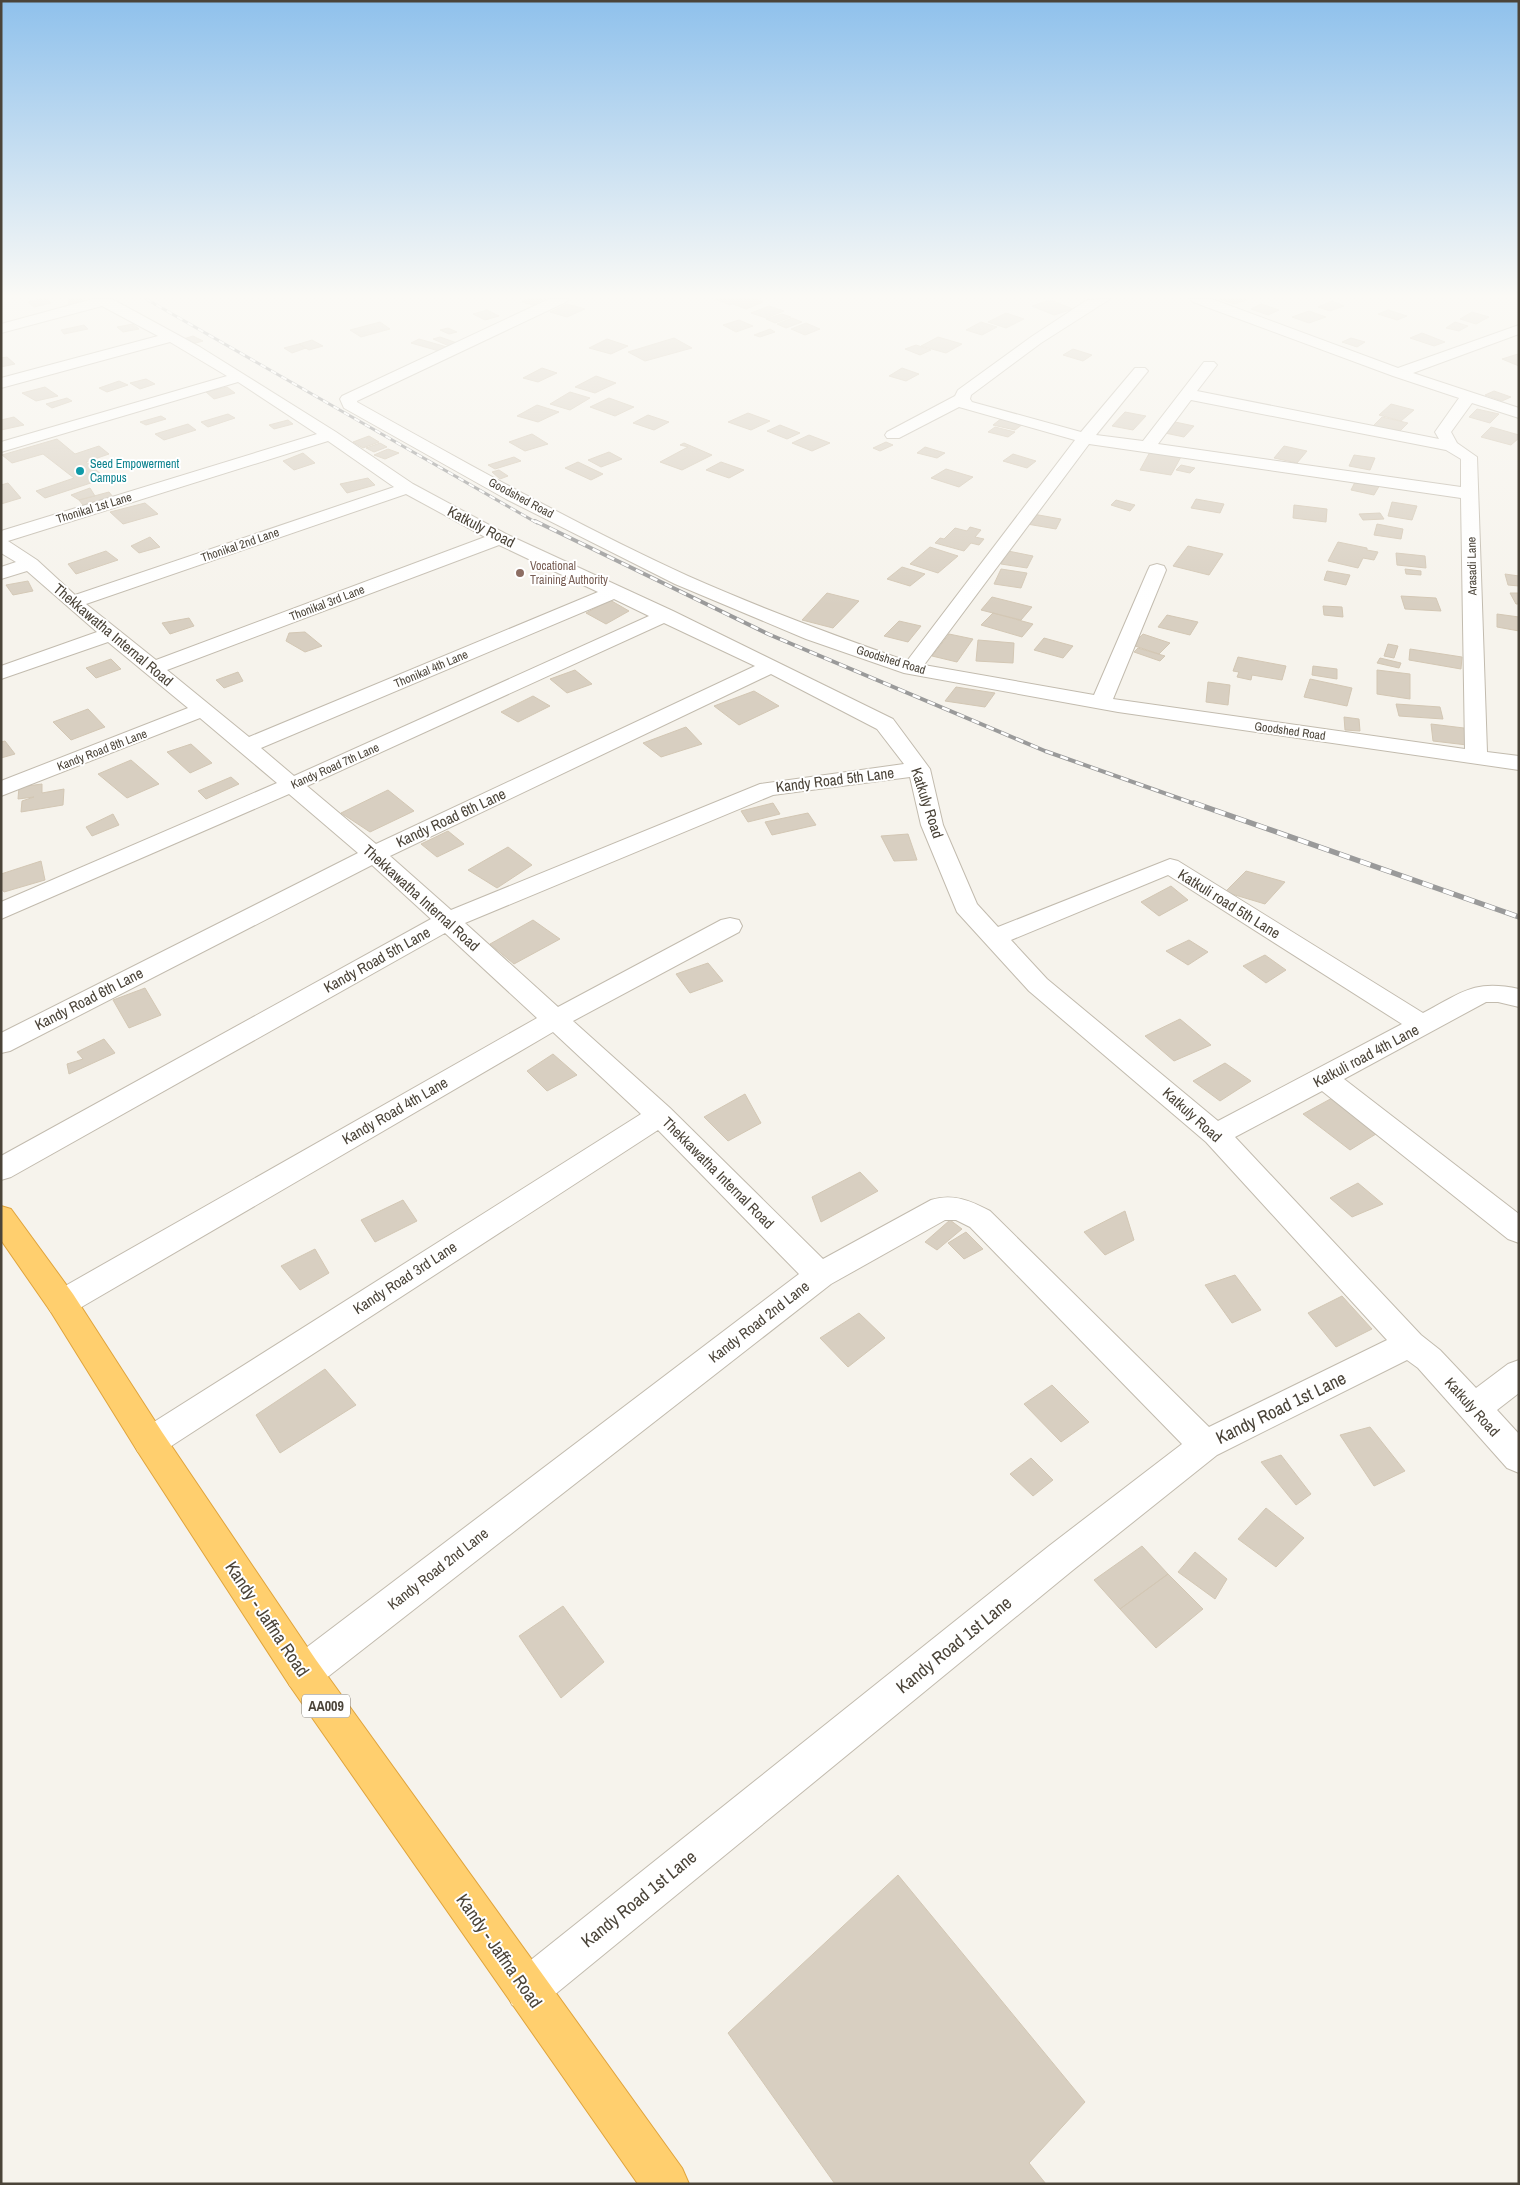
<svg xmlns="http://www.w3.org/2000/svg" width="1520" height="2185" font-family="'Archivo Narrow',sans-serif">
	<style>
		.building { fill: #d8cfc1; stroke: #d3c7b4 }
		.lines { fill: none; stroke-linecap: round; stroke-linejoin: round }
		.street-casing { stroke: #c2bbae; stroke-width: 2 }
		.highway-casing { stroke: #e0a43c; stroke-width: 2 }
		.street { fill: #fff; fill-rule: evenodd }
		.highway { fill: #ffcf6e; fill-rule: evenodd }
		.rail-far2-casing { stroke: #9a9a9a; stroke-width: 3 }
		.rail-far1-casing { stroke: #9a9a9a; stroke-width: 4 }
		.rail-casing { stroke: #9a9a9a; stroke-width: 5.5 }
		.rail-far2 { stroke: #fff; stroke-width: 2; stroke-dasharray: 6; stroke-linecap: butt }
		.rail-far1 { stroke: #fff; stroke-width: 2.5; stroke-dasharray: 8; stroke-linecap: butt }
		.rail { stroke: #fff; stroke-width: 4; stroke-dasharray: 11; stroke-linecap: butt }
		.culture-dot { fill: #0f9aa8; stroke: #fff; stroke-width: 2 }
		.education-dot { fill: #8d6e63; stroke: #fff; stroke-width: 2 }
		.labels { text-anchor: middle; stroke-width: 4; stroke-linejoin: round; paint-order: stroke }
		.far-culture-label { font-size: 12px; fill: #0d838f; stroke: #fff; text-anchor: start }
		.far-street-label { font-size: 12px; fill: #4b4439; stroke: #fff }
		.far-education-label { font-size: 12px; fill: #785e54; stroke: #fff; text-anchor: start }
		.shield { fill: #fff; stroke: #817c74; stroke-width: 1 }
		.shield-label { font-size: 14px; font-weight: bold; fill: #4b4439 }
		.street-label { font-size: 15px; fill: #4b4439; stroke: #fff }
		.near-street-label { font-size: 18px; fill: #4b4439; stroke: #fff }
	</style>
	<rect width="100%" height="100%" fill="#f6f3ec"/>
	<path class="building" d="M41,299H47L51,303L34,307L28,302Z
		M69,299H83L84,303L68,305Z
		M527,299H541L542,300L533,305L522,302Z
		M715,299H743L730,305Z
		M746,299H755L763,302L746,309L733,304Z
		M1219,299H1246V300L1235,304Z
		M1050,300L1073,309L1054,315L1032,306Z
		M1332,301L1344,306L1330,311L1318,307Z
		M567,304L585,309L567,317L550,312Z
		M1261,304L1279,310L1268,315L1251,309Z
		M769,306L784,311L766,318L751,313Z
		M487,310L499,316L485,320L473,314Z
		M1388,310L1407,316L1397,320L1378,314Z
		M1309,311L1326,317L1309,323L1292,317Z
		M1472,312L1489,317L1476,324L1460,319Z
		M1006,313L1024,319L1006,328L988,322Z
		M782,314L791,317L775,323L766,319Z
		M792,318L802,322L786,328L777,324Z
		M739,320L753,326L736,332L723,325Z
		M380,322L390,329L361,337L350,330Z
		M981,322L997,327L982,335L966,330Z
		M1455,322L1468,326L1459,331L1446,328Z
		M806,323L820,329L805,335L791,329Z
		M133,324L139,329L123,332L117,327Z
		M84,325L88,329L64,334L61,330Z
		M448,328L457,332L449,334L440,330Z
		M770,329L775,332L760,337L754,335Z
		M1422,333L1445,342L1434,346L1410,338Z
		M193,336L203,341L192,344L180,340Z
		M440,337L457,343L449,346L433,339Z
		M938,337L962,344L946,353L921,346Z
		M674,338L692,348L645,361L628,352Z
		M1351,338L1365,342L1357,347L1342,342Z
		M419,339L447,347L439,351L411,343Z
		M607,339L628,346L611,354L589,348Z
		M312,340L323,346L309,350L299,344Z
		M299,344L306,348L292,353L284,348Z
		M916,345L931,350L920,355L905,349Z
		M1073,349L1092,355L1083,361L1063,355Z
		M1518,354L1519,366L1502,359Z
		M7,357L15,364L1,367V358Z
		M542,368L557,373L538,382L523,378Z
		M902,368L919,374L906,381L889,376Z
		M596,376L616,383L595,393L575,387Z
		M146,379L155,384L140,389L130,383Z
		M119,381L128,385L107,392L99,388Z
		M45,387L58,396L36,401L22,393Z
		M227,387L235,393L214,399L206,392Z
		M1494,391L1511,397L1502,401L1485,395Z
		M570,392L590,398L570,410L550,404Z
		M67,398L72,401L52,408L46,404Z
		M609,398L634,407L615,416L590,407Z
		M1391,404L1414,410L1401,421L1379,415Z
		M537,405L559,412L538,422L517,416Z
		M1477,409L1499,414L1490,423L1469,417Z
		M1125,412L1146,416L1133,430L1112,426Z
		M748,413L770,421L751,430L728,422Z
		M228,414L235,418L208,427L201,422Z
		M648,415L669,422L654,430L633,423Z
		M161,416L166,419L146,425L140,422Z
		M14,417L24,425L1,430V420Z
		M1382,417L1408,423L1399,432L1373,426Z
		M1002,418L1023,424L1015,430L993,425Z
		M288,420L293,424L274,429L269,425Z
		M1175,422L1194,426L1184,437L1165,433Z
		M188,424L196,430L164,440L155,434Z
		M780,425L800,433L787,439L767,431Z
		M995,427L1015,432L1008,437L988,432Z
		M1491,427L1519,435V438L1511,445L1481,437Z
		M532,434L548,444L525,451L509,442Z
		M809,435L830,443L812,451L792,443Z
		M369,436L379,442L363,448L353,442Z
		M57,439L75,454L99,446L109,454L86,462L106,478L45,498L36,491L74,478L43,454L12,463L2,455Z
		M886,442L893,445L880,451L873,448Z
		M380,443L387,447L374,452L366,448Z
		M684,443L712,455L682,470L660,462L688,447L680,445Z
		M1284,446L1307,451L1297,463L1274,458Z
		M925,447L945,453L937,458L917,453Z
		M388,449L399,453L385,459L374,455Z
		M1151,450L1182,455L1171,475L1140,470Z
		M609,452L622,459L601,467L588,460Z
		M303,453L315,463L294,470L283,461Z
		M1013,454L1036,461L1027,468L1003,461Z
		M1354,455L1375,458L1370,470L1349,466Z
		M514,457L521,461L495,469L488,465Z
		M578,462L603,474L591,480L565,468Z
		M721,462L744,470L729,478L706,470Z
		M1181,465L1195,468L1190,473L1176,470Z
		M946,469L973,477L959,487L931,478Z
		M499,470L508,476L500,479L492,472Z
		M368,478L375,485L347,493L340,484Z
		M1357,478L1381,483L1374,495L1351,490Z
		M8,483L21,498L1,504V485Z
		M90,488L95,496L79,500L71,495Z
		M109,492L113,497L83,505L79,500Z
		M1196,499L1224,504L1220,513L1191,508Z
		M1116,500L1135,505L1130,511L1111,505Z
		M1392,502L1417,506L1412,520L1388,516Z
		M145,503L158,514L123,524L110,512Z
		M1294,505L1327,509L1326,522L1293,518Z
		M1380,513L1384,519L1363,520L1359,514Z
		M1033,514L1061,519L1056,529L1027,524Z
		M1377,524L1403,529L1401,539L1374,535Z
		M970,527L981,530L975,537L984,539L979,545L971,543L964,551L935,543L940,538L944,539L955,528L967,531Z
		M150,537L160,547L139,553L131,546Z
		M1338,542L1367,548V550L1378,552L1374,560L1363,558L1358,568L1328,561Z
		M1188,546L1223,554L1209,575L1173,566Z
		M930,547L958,556L938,573L910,564Z
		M106,551L118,560L76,574L68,564Z
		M1008,551L1033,556L1027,568L1001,564Z
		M1396,553L1425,556L1426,568L1397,565Z
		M902,567L925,574L910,586L887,579Z
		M1001,569L1027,573L1021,588L994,584Z
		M1405,569L1421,571V575L1406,574Z
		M1327,571L1350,575L1346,585L1324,580Z
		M1505,574L1519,576V586L1508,585Z
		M28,581L33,591L13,595L6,585Z
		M827,593L859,601L833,628L802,620Z
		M1510,593H1519V604H1516Z
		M1401,596L1436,598L1441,611L1405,609Z
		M992,597L1032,607L1021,620L981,610Z
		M610,600L629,611L606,624L586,613Z
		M1323,606L1342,607L1343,617L1324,615Z
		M993,613L1033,624L1022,637L981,625Z
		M1497,614L1519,617V631L1497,627Z
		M1167,615L1198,622L1190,635L1158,627Z
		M189,618L194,626L170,634L162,623Z
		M899,621L921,626L908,642L884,636Z
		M305,632L322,646L305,652L286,641L289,633Z
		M949,634L973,639L957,662L932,656Z
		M1143,634L1170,643L1159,654L1132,645Z
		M1044,638L1073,646L1063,658L1034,650Z
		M978,640L1014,643L1013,663L976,661Z
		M1388,644L1398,646L1394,658L1384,656Z
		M1138,648L1165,656L1160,661L1134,652Z
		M1410,649L1462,657L1461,669L1409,660Z
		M1238,657L1286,666L1282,680L1252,675L1251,680L1237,677L1239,672L1233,671Z
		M1380,658L1401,663L1399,668L1377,663Z
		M111,659L121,669L96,678L86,668Z
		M1313,666L1337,669V679L1312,675Z
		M575,670L592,684L567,693L550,679Z
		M1377,670L1410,674V699L1377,694Z
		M238,672L243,681L224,688L216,680Z
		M1310,679L1352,688L1347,706L1304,697Z
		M1208,682L1230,685L1228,705L1206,702Z
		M956,687L995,693L985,707L945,701Z
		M754,691L779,706L739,725L714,706Z
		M533,696L550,706L518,722L501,712Z
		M1396,704L1440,707L1443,719L1399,716Z
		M88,709L105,727L71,740L53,722Z
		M1344,717L1359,719L1360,731L1345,730Z
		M1431,724L1464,728L1467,745L1433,741Z
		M686,727L702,744L661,757L643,743Z
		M5,741L15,754L1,758V742Z
		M191,744L212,763L190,773L167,752Z
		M131,760L159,784L127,798L98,774Z
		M231,777L239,784L206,799L198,791Z
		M42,784V793L64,789L63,805L21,812L22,801L34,797L18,799L19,787Z
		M388,790L414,811L370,832L341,813Z
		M773,803L780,814L748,822L741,811Z
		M808,813L816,825L772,835L765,822Z
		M113,814L119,825L92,836L86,827Z
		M448,831L464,844L437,857L421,844Z
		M908,834L917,860L894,861L881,836Z
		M508,847L532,865L497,888L468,870Z
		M41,861L45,880L4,892L1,888V874Z
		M1246,871L1285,882L1265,904L1225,892Z
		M1171,886L1188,900L1159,916L1141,902Z
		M533,920L560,939L514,964L490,944Z
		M1189,940L1208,952L1188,965L1166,951Z
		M1265,955L1286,970L1266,983L1243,966Z
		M708,963L723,981L690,993L676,974Z
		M145,988L161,1015L129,1028L113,1000Z
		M1180,1019L1211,1045L1174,1061L1145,1036Z
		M104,1039L115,1053L69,1074L67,1064L83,1059L77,1052Z
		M553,1054L577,1075L547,1091L527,1071Z
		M1225,1063L1251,1081L1220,1101L1193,1081Z
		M745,1094L761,1123L728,1141L704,1117Z
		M1334,1097L1376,1134L1350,1150L1303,1114Z
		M860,1172L878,1191L821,1222L812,1197Z
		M1358,1183L1383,1204L1352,1217L1330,1198Z
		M403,1200L417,1221L375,1242L361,1220Z
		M1125,1211L1134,1240L1105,1255L1084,1232Z
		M950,1220L962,1229L937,1250L925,1242Z
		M966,1232L983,1249L964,1259L948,1243Z
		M315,1249L329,1273L300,1290L281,1266Z
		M1235,1275L1261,1310L1232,1323L1205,1285Z
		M1342,1296L1372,1329L1336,1347L1308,1313Z
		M859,1313L885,1338L848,1367L820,1338Z
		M325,1369L356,1405L280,1453L256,1415Z
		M1052,1385L1089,1422L1061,1442L1024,1404Z
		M1370,1427L1405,1471L1374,1486L1340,1435Z
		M1281,1455L1311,1494L1296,1505L1261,1462Z
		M1031,1458L1053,1480L1033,1496L1010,1474Z
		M1266,1508L1304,1538L1276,1567L1238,1539Z
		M1142,1546L1168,1574L1120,1609L1094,1580Z
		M1195,1552L1227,1579L1215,1599L1178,1572Z
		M1168,1574L1203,1609L1156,1648L1120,1609Z
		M563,1606L604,1662L561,1698L519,1636Z
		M898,1875L1085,2102L1029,2163L1046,2184H835L728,2033Z"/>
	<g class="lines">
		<g class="street-casing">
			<path id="street" d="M93,299H112L200,347L336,432L413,484L506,534L673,611L893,719L930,769L943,825L977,904L998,927L1170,859L1178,861L1423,1013C1461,993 1474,979 1519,989V1007L1498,1002H1486L1344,1079L1519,1214V1243L1508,1239L1322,1091L1235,1137L1421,1335L1440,1350L1476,1388L1508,1364L1519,1360V1393L1497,1410L1519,1434V1473L1507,1468L1418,1368L1407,1360L1217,1455L1073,1570L542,2005L527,2011L512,2005L506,1990L512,1975L1049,1546L1182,1444L970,1227L956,1220H945L831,1284L316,1686L303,1691L290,1686L284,1673L290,1660L799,1274L658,1130L162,1452L150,1457L138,1452L133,1442L138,1432L641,1114L553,1032L73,1312L62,1316L51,1312L46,1303L51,1294L537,1018L445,933L11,1177L1,1180V1156L431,919L372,865L10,1051L1,1053V1033L358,853L289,794L1,919V902L277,783L200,718L1,796V781L188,708L108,642L1,679V666L97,632L27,571L1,579V567L16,562L1,553V531L317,434L238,382L1,452V442L227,376L170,342L1,388V378L158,336L102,306L1,333V324ZM328,441L394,487L75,595L37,560L8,541ZM406,494L485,537L156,660L86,604ZM499,545L598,592L249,737L167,670ZM614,599L649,616L294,776L261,748ZM664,623L755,666L376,844L307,786ZM771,674L877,729L904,764L760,784L451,910L390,856ZM910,777L921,825L957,912L1029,991L1206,1142L1387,1340L1209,1427L990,1211C971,1201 953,1193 931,1200L823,1259L670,1108L573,1021L739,932L742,926L739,920L730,918L721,920L558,1007L465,923L773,795ZM1168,875L1402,1024L1218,1121L1047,979L1011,940Z
				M549,299H568L566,302L357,401V402C466,463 575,524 688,576C760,608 833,635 907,661L1075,440L959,407L899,438H887L885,435L887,432L955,396L958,390L1031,337L1087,300L1110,299L1041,343L971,395L970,399L972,402L1081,432L1135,368H1145L1148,371L1096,435L1143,441L1204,362H1214L1217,365L1197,391L1439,439L1435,432L1459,398L1393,376L1193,302L1191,299H1212L1398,368L1519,325V334L1413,373L1519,408V418L1472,403L1451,432L1457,443L1477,457L1487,752L1519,756V770L1118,712L904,673L806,639L675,584L506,499L344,408L340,399L342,396ZM1191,400L1446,450L1461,459V487L1158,444ZM1089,444L1461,498L1465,749L1113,699L1166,570L1164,566L1157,564L1150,566L1148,570L1094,695L924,665Z"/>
		</g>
		<g class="highway-casing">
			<path id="highway" d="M1,1206L11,1209L73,1294L162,1432L316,1660L682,2168L689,2184H638L290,1686L138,1452L51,1312L1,1240Z"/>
		</g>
		<use href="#street" class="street"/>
		<use href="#highway" class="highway"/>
		<g class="rail-far2-casing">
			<path id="rail-far2" d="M146,299L537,523"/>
		</g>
		<g class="rail-far1-casing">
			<path id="rail-far1" d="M535,521L768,634L1045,751L1198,805"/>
		</g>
		<g class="rail-casing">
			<path id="rail" d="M1194,803L1519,917"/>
		</g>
		<use href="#rail-far2" class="rail-far2"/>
		<use href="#rail-far1" class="rail-far1"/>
		<use href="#rail" class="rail"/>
	</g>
	<linearGradient id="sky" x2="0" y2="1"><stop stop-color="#8fc1ec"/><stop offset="0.49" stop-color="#fbfaf6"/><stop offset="1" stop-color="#fbfaf6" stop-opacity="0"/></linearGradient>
	<rect width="1520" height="605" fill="url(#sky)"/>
	<circle class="culture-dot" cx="80" cy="471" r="5"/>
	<circle class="education-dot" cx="520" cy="573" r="5"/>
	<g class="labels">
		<g class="far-culture-label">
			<text x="90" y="468">Seed Empowerment<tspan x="90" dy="14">Campus</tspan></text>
		</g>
		<g class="far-street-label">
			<text transform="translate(521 498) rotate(28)" y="4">Goodshed Road</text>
			<text transform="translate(94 508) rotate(-17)" y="4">Thonikal 1st Lane</text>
			<text transform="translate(240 545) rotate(-19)" y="4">Thonikal 2nd Lane</text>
			<text transform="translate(1472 566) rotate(-91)" y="4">Arasadi Lane</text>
			<text transform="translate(327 603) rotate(-21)" y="4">Thonikal 3rd Lane</text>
			<text transform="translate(891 660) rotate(17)" y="4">Goodshed Road</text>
			<text transform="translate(431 669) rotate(-23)" y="4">Thonikal 4th Lane</text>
			<text transform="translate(1290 731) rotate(8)" y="4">Goodshed Road</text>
			<text transform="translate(102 750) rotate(-21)" y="4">Kandy Road 8th Lane</text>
			<text transform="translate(335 766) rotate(-24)" y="4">Kandy Road 7th Lane</text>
		</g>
		<g class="far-education-label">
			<text x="530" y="570">Vocational<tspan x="530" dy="14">Training Authority</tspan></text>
		</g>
		<rect class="shield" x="302" y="1694.5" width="48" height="23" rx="4"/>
		<g class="shield-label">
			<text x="326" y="1711">AA009</text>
		</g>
		<g class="street-label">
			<text transform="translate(481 527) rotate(27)" y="5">Katkuly Road</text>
			<text transform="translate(113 635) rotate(40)" y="5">Thekkawatha Internal Road</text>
			<text transform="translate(835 780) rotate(-7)" y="5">Kandy Road 5th Lane</text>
			<text transform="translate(927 803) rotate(72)" y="5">Katkuly Road</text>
			<text transform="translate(451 818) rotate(-25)" y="5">Kandy Road 6th Lane</text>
			<text transform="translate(421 898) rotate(42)" y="5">Thekkawatha Internal Road</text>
			<text transform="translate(1229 904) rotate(32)" y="5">Katkuli road 5th Lane</text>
			<text transform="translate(377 960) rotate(-29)" y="5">Kandy Road 5th Lane</text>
			<text transform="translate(89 999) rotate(-27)" y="5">Kandy Road 6th Lane</text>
			<text transform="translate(1366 1056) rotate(-28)" y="5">Katkuli road 4th Lane</text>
			<text transform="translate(395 1111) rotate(-30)" y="5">Kandy Road 4th Lane</text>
			<text transform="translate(1192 1115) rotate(42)" y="5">Katkuly Road</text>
			<text transform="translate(718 1173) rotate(45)" y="5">Thekkawatha Internal Road</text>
			<text transform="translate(405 1278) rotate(-33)" y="5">Kandy Road 3rd Lane</text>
			<text transform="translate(759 1322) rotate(-38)" y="5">Kandy Road 2nd Lane</text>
			<text transform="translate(1472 1407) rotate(48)" y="5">Katkuly Road</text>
			<text transform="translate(438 1569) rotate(-38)" y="5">Kandy Road 2nd Lane</text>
		</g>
		<g class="near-street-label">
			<text transform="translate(1281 1408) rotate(-26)" y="6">Kandy Road 1st Lane</text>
			<text transform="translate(267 1619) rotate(56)" y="6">Kandy - Jaffna Road</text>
			<text transform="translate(954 1645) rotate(-39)" y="6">Kandy Road 1st Lane</text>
			<text transform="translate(639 1899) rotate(-39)" y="6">Kandy Road 1st Lane</text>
			<text transform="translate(499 1951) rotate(55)" y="6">Kandy - Jaffna Road</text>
		</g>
	</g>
	<rect width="1520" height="2185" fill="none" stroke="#4b4439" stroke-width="5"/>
</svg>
